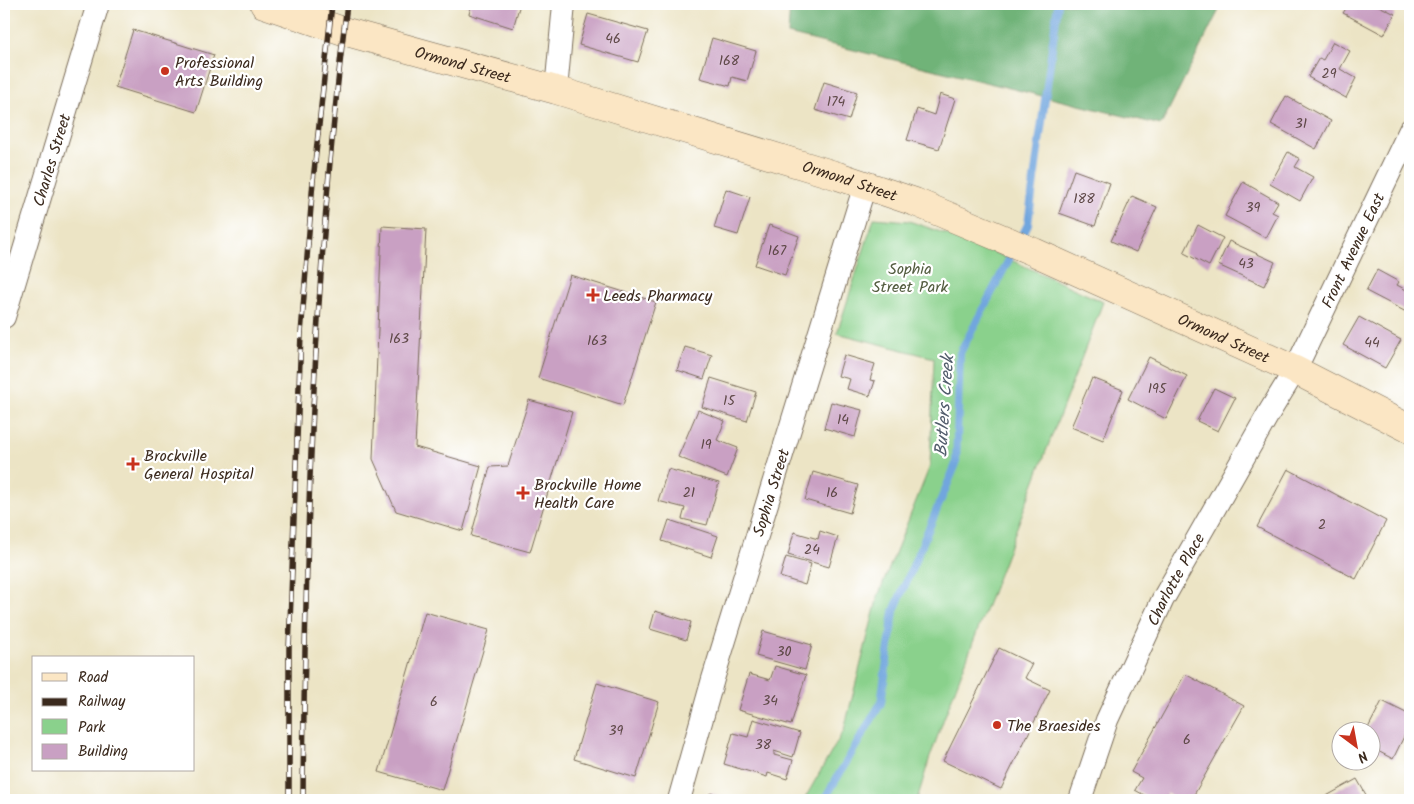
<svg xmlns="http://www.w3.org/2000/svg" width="1414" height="804" font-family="Kalam,sans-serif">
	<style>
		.green { fill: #8ad18c; stroke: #627e55 }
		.forest { fill: #6fb378; stroke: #556e4b }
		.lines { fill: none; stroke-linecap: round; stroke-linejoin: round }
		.stream { stroke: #71a6de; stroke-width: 8 }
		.building { fill: #c9a0c3 }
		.street-casing { stroke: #796b58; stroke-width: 24 }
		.secondary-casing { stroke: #796b58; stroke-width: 29 }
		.street { stroke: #fff; stroke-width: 22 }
		.secondary { stroke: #fbe6c4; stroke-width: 28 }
		.rail-casing { stroke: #3b2a1e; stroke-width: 5.5 }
		.rail { stroke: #fff; stroke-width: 4; stroke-dasharray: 11; stroke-linecap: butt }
		.poi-dot { fill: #c8321e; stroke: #fff; stroke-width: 2 }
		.labels { text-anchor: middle; stroke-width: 4.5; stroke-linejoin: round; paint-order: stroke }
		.number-label { font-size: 14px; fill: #5e4847 }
		.poi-label { font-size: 16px; fill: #3b2a1e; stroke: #fff; text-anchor: start }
		.street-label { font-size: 16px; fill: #3b2a1e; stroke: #fff }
		.park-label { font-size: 16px; fill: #535c3f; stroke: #fff }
		.water-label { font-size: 18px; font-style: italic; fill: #515c6b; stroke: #fff }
	</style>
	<rect width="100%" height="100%" fill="#fff"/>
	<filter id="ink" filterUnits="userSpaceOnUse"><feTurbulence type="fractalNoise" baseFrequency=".02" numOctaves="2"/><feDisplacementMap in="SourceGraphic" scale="10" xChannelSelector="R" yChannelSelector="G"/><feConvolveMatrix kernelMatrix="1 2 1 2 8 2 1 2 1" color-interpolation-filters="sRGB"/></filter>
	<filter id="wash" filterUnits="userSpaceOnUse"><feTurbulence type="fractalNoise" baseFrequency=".0096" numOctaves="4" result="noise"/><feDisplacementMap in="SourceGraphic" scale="20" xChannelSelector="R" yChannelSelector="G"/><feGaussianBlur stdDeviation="1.12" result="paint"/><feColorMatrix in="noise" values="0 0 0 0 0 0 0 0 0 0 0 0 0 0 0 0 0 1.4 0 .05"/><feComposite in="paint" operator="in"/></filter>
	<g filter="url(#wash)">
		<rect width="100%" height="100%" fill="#ece4c5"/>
		<path class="green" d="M874,218L909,221L978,245L1103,302L943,721L929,760L917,800H804L844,730L878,596L930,466L934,358L837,333Z"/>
		<path class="forest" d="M790,4H1222L1161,125L788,34Z"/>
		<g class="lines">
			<path class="stream" d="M1020,240L1028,224L1058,4
				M824,800L881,703L894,611L956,464L960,353L1014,250"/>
		</g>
		<g id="blocks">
			<path class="building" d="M463,4H520L513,28L469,14L471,7Z
				M1349,4H1375L1395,14L1384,35L1343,13Z
				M588,14L648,31L638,62L579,45Z
				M133,30L214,55L196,112L115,87Z
				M712,38L756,51L747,81L732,77L730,86L700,78Z
				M1333,42L1350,51L1340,69L1356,78L1346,98L1308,77L1319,58L1323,60Z
				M824,82L857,92L849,120L815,110Z
				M940,94L955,99L939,149L907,140L917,109L934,115Z
				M1286,96L1331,121L1316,149L1271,124Z
				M1288,152L1300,159L1295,167L1313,177L1300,201L1270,184Z
				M1074,170L1110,183L1095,226L1059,213Z
				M1243,182L1278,202L1272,212L1278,215L1266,238L1225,216Z
				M726,189L750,197L738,235L714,228Z
				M1132,196L1157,207L1136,252L1111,241Z
				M769,225L799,236L785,275L755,265Z
				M1198,225L1223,238L1209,266L1184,253Z
				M382,226L426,229L415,447L481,466L463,531L396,511L373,459Z
				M1229,241L1275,262L1264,286L1218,265Z
				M1377,270L1399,282L1397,285L1410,292V314L1366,291Z
				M570,275L656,302L623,405L538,378Z
				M1359,317L1401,340L1385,368L1343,345Z
				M685,347L712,355L704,379L677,370Z
				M844,355L875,364L870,380L875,381L870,396L847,389L850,379L838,376Z
				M1149,357L1187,376L1166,419L1128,399Z
				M711,378L756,392L747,421L702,407Z
				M1092,378L1123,390L1103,440L1071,427Z
				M1214,388L1235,398L1218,431L1197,421Z
				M529,400L572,412L530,552L471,536L490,467L508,466Z
				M831,402L862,410L855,437L824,428Z
				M698,410L725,421L717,440L738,448L727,477L678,457Z
				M668,469L719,483L707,525L682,519L685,508L658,501Z
				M1288,469L1386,521L1356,579L1257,527Z
				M813,472L858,485L850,513L805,500Z
				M669,520L718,536L711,557L662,541Z
				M820,531L838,537L829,567L788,555L794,532L818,539Z
				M786,557L811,564L805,585L780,577Z
				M655,611L691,622L686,640L650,629Z
				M425,612L489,630L442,790L379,772Z
				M763,631L812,645L805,670L756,656Z
				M999,648L1032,664L1025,678L1050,690L1001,789L943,761Z
				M775,666L806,675L791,725L738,710L749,674L770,680Z
				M1185,674L1244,706L1191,800H1180L1167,793L1163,800H1153L1135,790L1142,778L1131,772Z
				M597,683L659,702L636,778L574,759Z
				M1382,701L1410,715V724L1393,759L1372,748V732H1366Z
				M753,719L800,733L793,757L774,751V755L793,760L787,779L768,773L767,777L724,764L733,733L748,737Z
				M1357,779L1369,800H1325L1323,798Z
				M710,793L733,800H708Z"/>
		</g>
	</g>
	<g filter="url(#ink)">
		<use href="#blocks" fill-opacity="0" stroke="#796b58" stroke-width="1"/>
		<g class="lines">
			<g class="street-casing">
				<g id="street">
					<path d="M556,90L564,4"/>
					<path id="s1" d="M4,317L98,4"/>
					<path id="s2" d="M679,800L713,679L865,185"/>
					<path id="s3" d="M1080,800L1107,720L1163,599L1270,411L1295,370L1410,130"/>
				</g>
			</g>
			<g class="secondary-casing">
				<g id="secondary">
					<path id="s4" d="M264,4L343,31L556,90L838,176L915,202L1034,252L1295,370L1410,429"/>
				</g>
			</g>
			<use href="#street" class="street"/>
			<use href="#secondary" class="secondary"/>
			<g class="rail-casing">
				<path id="rail" d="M289,800V649L301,334L313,181L332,4
					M303,800C305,534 314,268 347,4"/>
			</g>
			<use href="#rail" class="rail"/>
		</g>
	</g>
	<g class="poi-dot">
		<circle cx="165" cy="71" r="5"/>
		<path d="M590.5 287.5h5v5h5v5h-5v5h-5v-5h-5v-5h5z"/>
		<path d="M130.5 456.5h5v5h5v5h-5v5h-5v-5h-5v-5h5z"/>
		<path d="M520.5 485.5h5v5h5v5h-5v5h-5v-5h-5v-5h5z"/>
		<circle cx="997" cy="725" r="5"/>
	</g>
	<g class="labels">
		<g class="number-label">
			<text x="613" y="43">46</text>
			<text x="729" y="65">168</text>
			<text x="1329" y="78">29</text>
			<text x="836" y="106">174</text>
			<text x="1301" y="128">31</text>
			<text x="1084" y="203">188</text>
			<text x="1253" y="212">39</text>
			<text x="777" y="255">167</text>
			<text x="1246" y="268">43</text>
			<text x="399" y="343">163</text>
			<text x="597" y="345">163</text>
			<text x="1372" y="347">44</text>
			<text x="1157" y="393">195</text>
			<text x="729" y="405">15</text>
			<text x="843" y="424">14</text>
			<text x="706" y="449">19</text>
			<text x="689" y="497">21</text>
			<text x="832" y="497">16</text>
			<text x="1322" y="529">2</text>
			<text x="812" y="554">24</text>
			<text x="784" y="656">30</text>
			<text x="770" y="705">34</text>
			<text x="434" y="706">6</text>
			<text x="616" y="735">39</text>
			<text x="1187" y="744">6</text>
			<text x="763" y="749">38</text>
		</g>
		<g class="poi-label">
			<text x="175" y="68">Professional<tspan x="175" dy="18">Arts Building</tspan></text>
			<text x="603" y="301">Leeds Pharmacy</text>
			<text x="144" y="461">Brockville<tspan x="144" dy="18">General Hospital</tspan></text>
			<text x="534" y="490">Brockville Home<tspan x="534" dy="18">Health Care</tspan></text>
			<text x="1007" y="731">The Braesides</text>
		</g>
		<g class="street-label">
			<text dy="6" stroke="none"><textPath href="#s4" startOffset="208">Ormond Street</textPath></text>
			<text dy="6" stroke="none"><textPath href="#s1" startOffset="164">Charles Street</textPath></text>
			<text dy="6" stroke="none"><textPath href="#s4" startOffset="612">Ormond Street</textPath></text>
			<text dy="6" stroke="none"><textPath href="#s3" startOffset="615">Front Avenue East</textPath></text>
			<text dy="6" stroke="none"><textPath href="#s4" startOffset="1018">Ormond Street</textPath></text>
			<text dy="6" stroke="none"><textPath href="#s2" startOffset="321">Sophia Street</textPath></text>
			<text dy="6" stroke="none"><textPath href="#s3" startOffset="241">Charlotte Place</textPath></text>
		</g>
		<g class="park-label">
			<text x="910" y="274">Sophia<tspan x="910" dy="18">Street Park</tspan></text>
		</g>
		<g class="water-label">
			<text transform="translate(944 406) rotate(-86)" y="6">Butlers Creek</text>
		</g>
	</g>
	<rect width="1414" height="804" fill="none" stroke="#fff" stroke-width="20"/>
	<rect x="32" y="656" width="162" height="115" fill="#ffffff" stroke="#b1aaa5"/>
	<rect x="42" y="673" width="25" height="8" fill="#fbe6c4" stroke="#b1aaa5"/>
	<text x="78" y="682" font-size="15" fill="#3b2a1e">Road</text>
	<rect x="42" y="698" width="25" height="8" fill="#3b2a1e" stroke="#b1aaa5"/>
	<text x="78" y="706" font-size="15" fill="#3b2a1e">Railway</text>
	<rect x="42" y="719" width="25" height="15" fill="#8ad18c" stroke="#b1aaa5"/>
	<text x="78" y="732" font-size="15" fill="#3b2a1e">Park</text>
	<rect x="42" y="744" width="25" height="15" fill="#c9a0c3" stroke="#b1aaa5"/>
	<text x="78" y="756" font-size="15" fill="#3b2a1e">Building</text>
	<g transform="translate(1356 746) rotate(148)"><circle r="24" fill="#ffffff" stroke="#b1aaa5"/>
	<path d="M0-4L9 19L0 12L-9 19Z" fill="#c8321e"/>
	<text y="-8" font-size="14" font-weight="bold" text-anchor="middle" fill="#3b2a1e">N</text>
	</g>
</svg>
